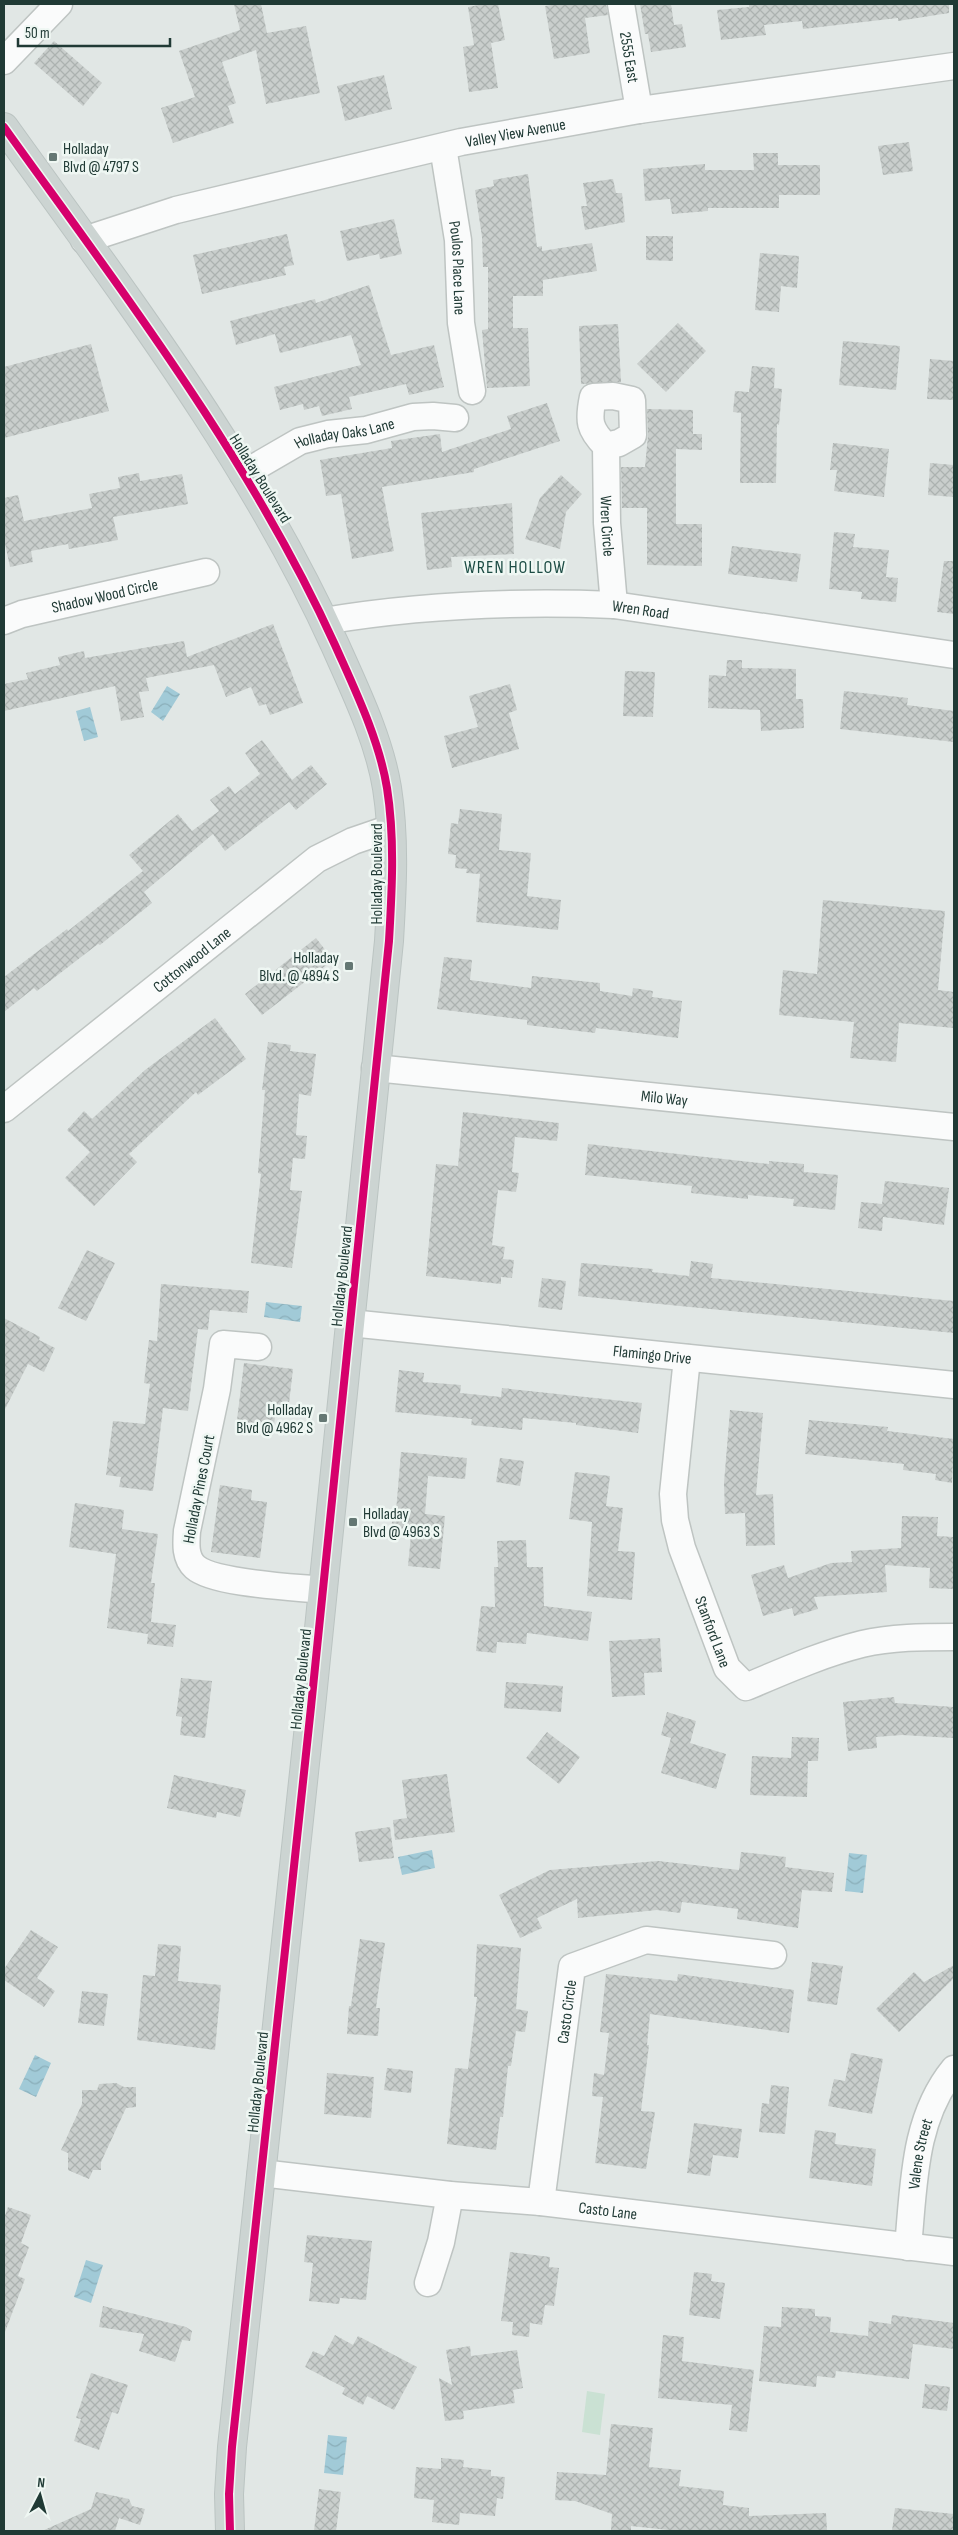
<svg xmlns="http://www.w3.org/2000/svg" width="958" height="2535" font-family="'Sofia Sans Condensed',sans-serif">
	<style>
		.garden { fill: #cae1d3 }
		.water { fill: url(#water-waves) }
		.building { fill: url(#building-cross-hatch) }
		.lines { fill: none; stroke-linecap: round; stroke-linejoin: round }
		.minor-casing { stroke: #bec4c2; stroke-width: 29 }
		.major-casing { stroke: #bbc4c2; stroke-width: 30 }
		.minor { stroke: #fafbfb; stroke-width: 26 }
		.major { stroke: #ccd4d2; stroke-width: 28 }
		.cycleway-casing { stroke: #eff7f3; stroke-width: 11 }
		.cycleway { stroke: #d6006c; stroke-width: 8 }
		.poi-dot { fill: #647773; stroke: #eff7f3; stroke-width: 2 }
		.labels { text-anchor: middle; stroke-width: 5; stroke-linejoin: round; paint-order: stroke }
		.street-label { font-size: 16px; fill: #203a35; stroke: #eff7f3 }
		.poi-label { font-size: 16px; fill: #203a35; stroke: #eff7f3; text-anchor: start }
		.neighbourhood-label { font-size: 18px; letter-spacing: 1px; fill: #1c4c44; stroke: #eff7f3 }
	</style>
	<defs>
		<pattern id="water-waves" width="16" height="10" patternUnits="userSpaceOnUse" patternTransform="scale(1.25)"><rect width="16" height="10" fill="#a1cad7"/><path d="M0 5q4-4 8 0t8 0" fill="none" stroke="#8aaeb9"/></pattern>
		<pattern id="building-cross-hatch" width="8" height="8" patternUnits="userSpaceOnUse" patternTransform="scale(1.25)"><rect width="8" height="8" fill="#c9cecc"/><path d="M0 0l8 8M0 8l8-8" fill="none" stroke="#acb2b0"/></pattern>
	</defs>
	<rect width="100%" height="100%" fill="#e1e7e5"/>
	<path class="garden" d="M587,2391L605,2394L600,2435L582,2432Z"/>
	<path class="water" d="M167,686L180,694L163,721L151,712Z
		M90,707L98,737L84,741L76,711Z
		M266,1302L302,1306L300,1322L264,1317Z
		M432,1850L435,1868L402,1875L398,1857Z
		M849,1853L867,1855L863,1893L845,1891Z
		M35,2055L51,2063L36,2097L19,2089Z
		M86,2260L103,2265L91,2303L74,2297Z
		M328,2435L347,2437L343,2475L324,2473Z"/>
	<path class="building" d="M234,4H261L267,33L306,26L320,93L266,104L256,50L222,62L236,103L228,106L234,123L173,143L161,108L195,97L179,51L240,30Z
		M484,4H498L505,40L491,43L498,88L469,92L463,47L474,45L468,7Z
		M558,4H606L608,15L585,18L590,53L554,59L545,6Z
		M640,4H671L674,25L682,24L686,47L651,52L648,34H645Z
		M749,4H949V13L898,21V18L803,29L802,21L764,25L766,35L721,40L717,10L749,7Z
		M54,41L102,83L83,106L34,63Z
		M384,75L392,109L345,121L337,86Z
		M909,142L913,171L883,175L878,146Z
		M753,153H778V165H820V195H779V208H708V211L672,214L670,199L645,201L643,169L705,164V170H754Z
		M528,174L537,247L542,246V251L592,243L597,271L543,280V296H513V328H528L530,386L487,388L482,330L488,329V267H483L482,237L475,190L494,186L493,180Z
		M613,179L616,193H622L625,222L585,230L581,206H587L583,183Z
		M394,219L402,254L380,259L379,254L347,261L340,231Z
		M287,234L294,265L284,267L286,275L202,294L193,255Z
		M646,236H673V261L646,260Z
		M760,253L799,256L797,288L781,286L779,312L755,310Z
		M369,285L391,355L434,345L444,387L409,395L406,384L349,397L352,409L322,416L319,406L304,410L303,404L280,410L274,387L361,365L351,335L280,353L275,334L236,345L230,321L315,299L316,303Z
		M678,323L706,351L666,392L637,364Z
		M618,324L621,382L581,384L579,326Z
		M843,341L900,346L896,390L839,385Z
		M91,344L109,411L4,438V367Z
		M930,359L954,361V400L927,399Z
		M752,366L775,368L774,388L782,389L779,425L777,424L776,483H740L741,413L733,412L735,391L749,392Z
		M547,403L560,441L474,469V472L382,487L394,551L352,559L341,494L326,496L320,460L392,448L391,441L440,434L442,452L511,429L507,416Z
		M647,409L693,410V434H702V450L676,449V524H702V566L647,565V508H622L621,467H645L648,435Z
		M833,443L889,449L884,497L834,491L837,470H830Z
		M930,463L954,465V497L928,495Z
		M139,473L140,481L182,474L188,504L113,517L118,540L69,549L68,544L31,551L33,562L10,567L4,539V498L18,495L24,521L92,508L89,494L120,488L118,477Z
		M561,475L582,494L566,512L560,549L525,539L540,498Z
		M512,503L514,554L451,557L452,567L427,570L421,513Z
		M834,532L855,534L853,547L889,550L886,577L898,578L896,602L861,599L862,592L829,589Z
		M732,546L801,554L797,582L728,574Z
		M944,561H954V614L937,612Z
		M273,624L303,703L270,715L266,704L259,706L251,687L226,697L214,665L146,678L149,691L139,692L144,717L121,721L115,686L4,711V684L28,679L26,673L60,665L58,657L84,651L85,658L184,641L187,657Z
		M727,660H742V668L796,669V699H803L804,728L761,731L760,710L708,708L709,675L726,676Z
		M625,671L655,672L653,717L623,716Z
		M510,684L517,710L509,713L519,749L452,768L444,736L478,727L469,696Z
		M844,691L908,698L907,705L954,711V742L840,729Z
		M262,740L292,780L311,765L327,784L296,810L289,802L225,851L213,834L144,892L152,903L100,945L98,944L37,991L34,988L4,1012V977L67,929L68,931L143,871L129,855L178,814L192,831L219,811L210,800L229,786L235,794L260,774L245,753Z
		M460,809L502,814L499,850L531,853L527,896L561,900L558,930L476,922L480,874L466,873L467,869L455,868L456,855L448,854L451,823L458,824Z
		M823,900L945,911L938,990L954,992V1028L899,1023L896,1062L850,1058L854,1022L779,1015L783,970L817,974Z
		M316,938L333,960L262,1015L245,994Z
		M444,957L472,960L470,980L531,988L532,976L600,983V991L632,996L633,988L653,991L652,997L682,1001L678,1038L596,1028L595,1033L527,1025V1020L437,1009Z
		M215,1018L246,1059L198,1095L196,1092L129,1154L137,1162L94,1206L65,1178L90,1152L67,1130L84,1111L92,1119L145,1070Z
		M268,1042L291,1045L290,1051L316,1054L311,1096L299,1094L296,1135L307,1136L305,1159L293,1158L290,1190L302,1191L292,1268L251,1263L261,1174L258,1173L265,1090H262Z
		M463,1112L559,1123L557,1141L515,1137L512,1172L519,1173L516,1192L498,1190L492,1245L505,1247L503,1259L514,1260L512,1278L501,1277V1284L426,1276L436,1164L458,1166Z
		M588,1144L769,1164V1161L804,1164V1172L838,1175L835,1210L793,1206L794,1199L748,1195V1199L691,1193L692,1186L585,1175Z
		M885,1181L949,1188L944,1225L883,1217L882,1231L858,1228L861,1202L882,1204Z
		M87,1250L115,1263L86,1321L58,1308Z
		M691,1261L713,1264L711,1278L954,1301V1333L578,1296L581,1263L653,1269L652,1272L689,1276Z
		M542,1278L566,1281L562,1310L538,1307Z
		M161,1284L249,1291L247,1313L210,1310L208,1330L198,1329L188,1411L163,1408L153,1491L119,1487L121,1477L106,1475L113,1421L145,1424L150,1384L144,1383L149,1340L157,1341Z
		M4,1318L40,1337L39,1340L55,1348L44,1372L28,1364L4,1411Z
		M244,1363L293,1369L288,1412L276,1410L273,1432L236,1428Z
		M399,1370L424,1373L423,1382L461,1385L460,1393L501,1397L502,1388L642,1403L638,1433L576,1425V1423L523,1418L522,1430L471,1425L472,1419L395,1412Z
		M730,1410L763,1413L756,1495L773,1494L775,1545L746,1546L745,1513L725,1514L724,1483Z
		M809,1420L888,1427L887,1431L954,1439L952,1483L935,1480L936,1474L903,1470L904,1464L805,1454Z
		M401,1452L467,1458L465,1479L428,1476L425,1514L445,1516L440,1569L408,1566L411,1535L391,1533L393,1511H396Z
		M500,1458L524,1461L520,1486L496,1482Z
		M575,1472L610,1476L606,1506L623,1508L618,1551L635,1552L632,1600L587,1596L592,1522L569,1519Z
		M220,1485L252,1490L251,1500L267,1502L260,1558L211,1552Z
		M75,1503L124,1510L122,1529L158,1534L151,1583H155L151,1622L176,1625L173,1647L147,1644L148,1634L107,1628L116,1554L69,1547Z
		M902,1516L938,1517L937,1536L954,1537V1589L929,1588L930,1568L885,1565L887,1592L814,1597L818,1609L794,1616L792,1608L763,1616L751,1575L784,1565L788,1578L831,1563L852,1562L851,1551L901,1548Z
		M526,1540L527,1567H543L544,1606L592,1612L588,1641L527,1633L526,1644L497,1642L496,1653L476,1651L481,1606L495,1607L494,1567H498L497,1541Z
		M660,1638L662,1672L644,1673L645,1695L612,1697L609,1641Z
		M181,1678L212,1681L205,1738L180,1735L182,1717L176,1716Z
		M506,1682L563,1686L561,1712L504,1708Z
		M894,1697L895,1703L954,1707V1738L902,1735L876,1737L877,1748L848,1751L843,1702Z
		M667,1712L696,1721L690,1743L726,1754L716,1789L661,1773L671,1738L661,1735Z
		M547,1732L580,1757L559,1784L526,1758Z
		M792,1737L819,1738L818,1761H808L807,1797L750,1795L752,1756L791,1758Z
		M447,1774L455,1832L395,1840L393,1820L407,1818L402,1780Z
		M174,1775L246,1790L240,1817L217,1812L216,1818L167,1808Z
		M390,1827L394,1858L359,1862L355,1832Z
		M741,1852L786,1857L785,1867L834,1873L832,1892L802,1890L798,1928L737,1919L738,1909L682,1902L680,1913L657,1910L578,1918L577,1899L537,1918L542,1928L520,1938L499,1895L550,1870L658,1861L739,1870Z
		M31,1930L58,1947L37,1978L55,1991L44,2007L4,1980V1969Z
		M360,1939L385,1943L376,2008H380L378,2036L347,2034L349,2006H351Z
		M158,1944L181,1946L178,1981L221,1985L215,2050L137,2040L143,1975L155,1976Z
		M477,1944L521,1948L516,2009L528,2011L525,2032L516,2031L511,2066H508L503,2117H500L496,2150L447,2144L455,2068L468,2069L477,1997H474Z
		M812,1962L843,1966L837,2005L807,2001Z
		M954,1965V1978L899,2032L876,2009L914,1972L924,1982Z
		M606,1974L677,1981L678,1974L794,1990L789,2033L650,2014L647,2045H649L641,2111L655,2112L646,2169L595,2163L603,2097L592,2096L594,2073L604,2075L609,2033L600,2032Z
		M82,1991L108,1994L104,2026L78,2023Z
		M851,2053L883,2059L872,2114L828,2106L834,2079L845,2081Z
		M387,2068L413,2071L411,2093L384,2090Z
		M327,2073L374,2077L371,2118L324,2114Z
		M116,2083L124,2087H136V2107L126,2108L101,2162V2170H93L89,2179L68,2170V2153L61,2150L82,2104V2090H97L99,2084Z
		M771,2085L789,2087L785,2134L759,2132L762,2103L769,2104Z
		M694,2123L742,2129L738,2158L713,2155L710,2176L687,2173Z
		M815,2130L836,2133L835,2144L876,2149L872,2186L809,2178Z
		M8,2207L31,2215L21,2243L29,2247L18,2276L25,2279L5,2332L4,2218Z
		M307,2235L372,2241L366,2300L340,2298L339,2304L309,2301L313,2263L304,2262Z
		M510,2252L550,2257L549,2267L559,2268L554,2306L545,2305L542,2325L530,2323L529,2337L512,2335L513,2322L501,2321Z
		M694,2272L712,2274L711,2281L725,2283L720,2319L689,2315Z
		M103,2306L186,2327L192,2331L190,2341L182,2340L175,2362L139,2351L144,2334L99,2327Z
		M782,2307L815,2309V2316L831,2317L830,2332L868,2336L869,2321L891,2324L892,2315L954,2323V2349L913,2344L909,2379L836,2371L835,2378L817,2376L816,2387L759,2381L764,2326L781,2327Z
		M335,2335L353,2345L358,2336L417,2367L394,2410L367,2396L363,2405L342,2394L345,2388L305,2367L313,2351L324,2356Z
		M663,2335L684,2337L682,2361L754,2370L747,2432L729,2430L732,2405L658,2398Z
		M470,2346L471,2356L517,2350L523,2388L513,2390L515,2403L463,2411L464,2419L445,2421L439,2378L452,2385L446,2350Z
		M91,2373L128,2385L118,2414L112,2412L99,2450L74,2441L81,2419L76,2418Z
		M925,2384L950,2387L947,2411L922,2408Z
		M611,2424L653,2428L649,2467L681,2470L679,2486L724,2491L723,2505L749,2508V2516L826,2513L827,2531H677L631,2526V2531L611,2530L612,2514L575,2501L555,2500L557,2472L606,2475Z
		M441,2458L464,2460L463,2467L491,2470V2476L505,2477L503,2499L497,2498L495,2516L460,2513L459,2525L432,2522L434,2500L414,2498L416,2467L441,2469Z
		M319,2489L341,2492L336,2531H314Z
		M96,2492L129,2499L132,2506L145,2509L140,2525L119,2518L115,2531H42L91,2509Z
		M895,2508L954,2514V2531H892Z"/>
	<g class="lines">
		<g class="minor-casing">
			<g id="minor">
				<path id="s1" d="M621,4L639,110"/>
				<path d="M4,61L59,4"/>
				<path id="s2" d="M443,147L458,240L461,323L472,391"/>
				<path id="s3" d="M84,240L176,210L461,142L639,110L954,66"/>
				<path id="s4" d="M606,446L619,443L633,435L632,400L613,396L593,397C588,421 589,429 606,446L607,523L614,605"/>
				<path id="s5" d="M243,474L300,441L328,434L366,430L413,417L433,416L455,418"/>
				<path id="s6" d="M4,621L22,614L206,572"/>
				<path id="s7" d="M324,621C420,605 517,601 614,605L954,655"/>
				<path id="s8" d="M375,1068L954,1127"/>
				<path id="s9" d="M4,1109L317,859L353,841L391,828"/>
				<path id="s10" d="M350,1323L954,1385"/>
				<path d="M258,1347L223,1344L217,1389L187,1531C186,1544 185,1558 195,1567C214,1584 296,1587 323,1590"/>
				<path id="s11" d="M687,1358L673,1494L675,1520L682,1548L727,1668L746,1687C784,1671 822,1654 862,1644C891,1637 924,1637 954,1637"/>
				<path id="s12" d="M261,2173L450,2195L541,2202L954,2252"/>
				<path id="s13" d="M541,2202L572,1967L646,1940L773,1955"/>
				<path id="s14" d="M908,2247C914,2185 913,2119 954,2069"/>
				<path d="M428,2283L441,2242L450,2195"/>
			</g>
		</g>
		<g class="major-casing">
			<path id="major" d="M4,127C123,293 250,458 335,645C355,690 379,739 387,788C395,839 392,890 389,941L311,1707L232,2447L229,2494L230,2531"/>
		</g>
		<use href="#minor" class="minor"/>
		<use href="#major" class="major"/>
		<g class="cycleway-casing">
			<path id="cycleway" d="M4,127C123,293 250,458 335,645C355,690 379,739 387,788C395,839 392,890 389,941L311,1707L232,2447L229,2494L230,2531"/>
		</g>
		<use href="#cycleway" class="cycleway"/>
	</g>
	<g class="poi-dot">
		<rect x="48" y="152" width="10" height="10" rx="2.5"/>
		<rect x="344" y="961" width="10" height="10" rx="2.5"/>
		<rect x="318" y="1413" width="10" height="10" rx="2.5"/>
		<rect x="348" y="1517" width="10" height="10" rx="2.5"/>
	</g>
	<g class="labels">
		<g class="street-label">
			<text dy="6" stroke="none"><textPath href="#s1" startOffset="54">2555 East</textPath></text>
			<text dy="6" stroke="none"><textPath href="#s3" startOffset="445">Valley View Avenue</textPath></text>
			<text dy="6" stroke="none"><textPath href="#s2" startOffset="122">Poulos Place Lane</textPath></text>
			<text dy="6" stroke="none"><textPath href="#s5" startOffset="111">Holladay Oaks Lane</textPath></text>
			<text transform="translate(261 478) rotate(58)" y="6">Holladay Boulevard</text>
			<text dy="6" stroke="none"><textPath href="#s4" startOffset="238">Wren Circle</textPath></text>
			<text dy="6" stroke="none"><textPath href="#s6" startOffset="104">Shadow Wood Circle</textPath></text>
			<text dy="6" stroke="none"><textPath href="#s7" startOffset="318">Wren Road</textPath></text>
			<text transform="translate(376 874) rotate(-90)" y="6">Holladay Boulevard</text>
			<text dy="6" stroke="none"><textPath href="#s9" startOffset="240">Cottonwood Lane</textPath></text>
			<text dy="6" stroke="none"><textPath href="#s8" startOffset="291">Milo Way</textPath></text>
			<text transform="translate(341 1276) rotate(-84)" y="6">Holladay Boulevard</text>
			<text dy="6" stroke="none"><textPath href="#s10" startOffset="304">Flamingo Drive</textPath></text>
			<text transform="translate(198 1489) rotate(-79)" y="6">Holladay Pines Court</text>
			<text dy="6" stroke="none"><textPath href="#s11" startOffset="281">Stanford Lane</textPath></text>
			<text transform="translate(300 1679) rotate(-84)" y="6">Holladay Boulevard</text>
			<text dy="6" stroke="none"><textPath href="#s13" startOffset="192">Casto Circle</textPath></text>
			<text transform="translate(257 2082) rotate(-84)" y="6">Holladay Boulevard</text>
			<text dy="6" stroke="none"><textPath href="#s14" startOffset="94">Valene Street</textPath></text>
			<text dy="6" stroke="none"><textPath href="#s12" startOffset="349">Casto Lane</textPath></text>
		</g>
		<g class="poi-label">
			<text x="63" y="154">Holladay<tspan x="63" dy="18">Blvd @ 4797 S</tspan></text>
			<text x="339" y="963" text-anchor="end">Holladay<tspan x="339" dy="18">Blvd. @ 4894 S</tspan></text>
			<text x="313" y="1415" text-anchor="end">Holladay<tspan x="313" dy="18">Blvd @ 4962 S</tspan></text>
			<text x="363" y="1519">Holladay<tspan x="363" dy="18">Blvd @ 4963 S</tspan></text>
		</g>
		<g class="neighbourhood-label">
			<text x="515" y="573">WREN HOLLOW</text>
		</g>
	</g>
	<rect width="958" height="2535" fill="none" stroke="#203a35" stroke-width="10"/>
	<g transform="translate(40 2495) rotate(6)" stroke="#eff7f3" stroke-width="4" paint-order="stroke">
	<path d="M0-4L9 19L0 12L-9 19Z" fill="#203a35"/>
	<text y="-8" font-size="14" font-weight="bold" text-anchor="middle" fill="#203a35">N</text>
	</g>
	<path d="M18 38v8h152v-8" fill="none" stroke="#203a35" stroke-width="2.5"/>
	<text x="25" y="38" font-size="15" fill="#203a35" stroke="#eff7f3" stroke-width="4" paint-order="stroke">50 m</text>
</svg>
